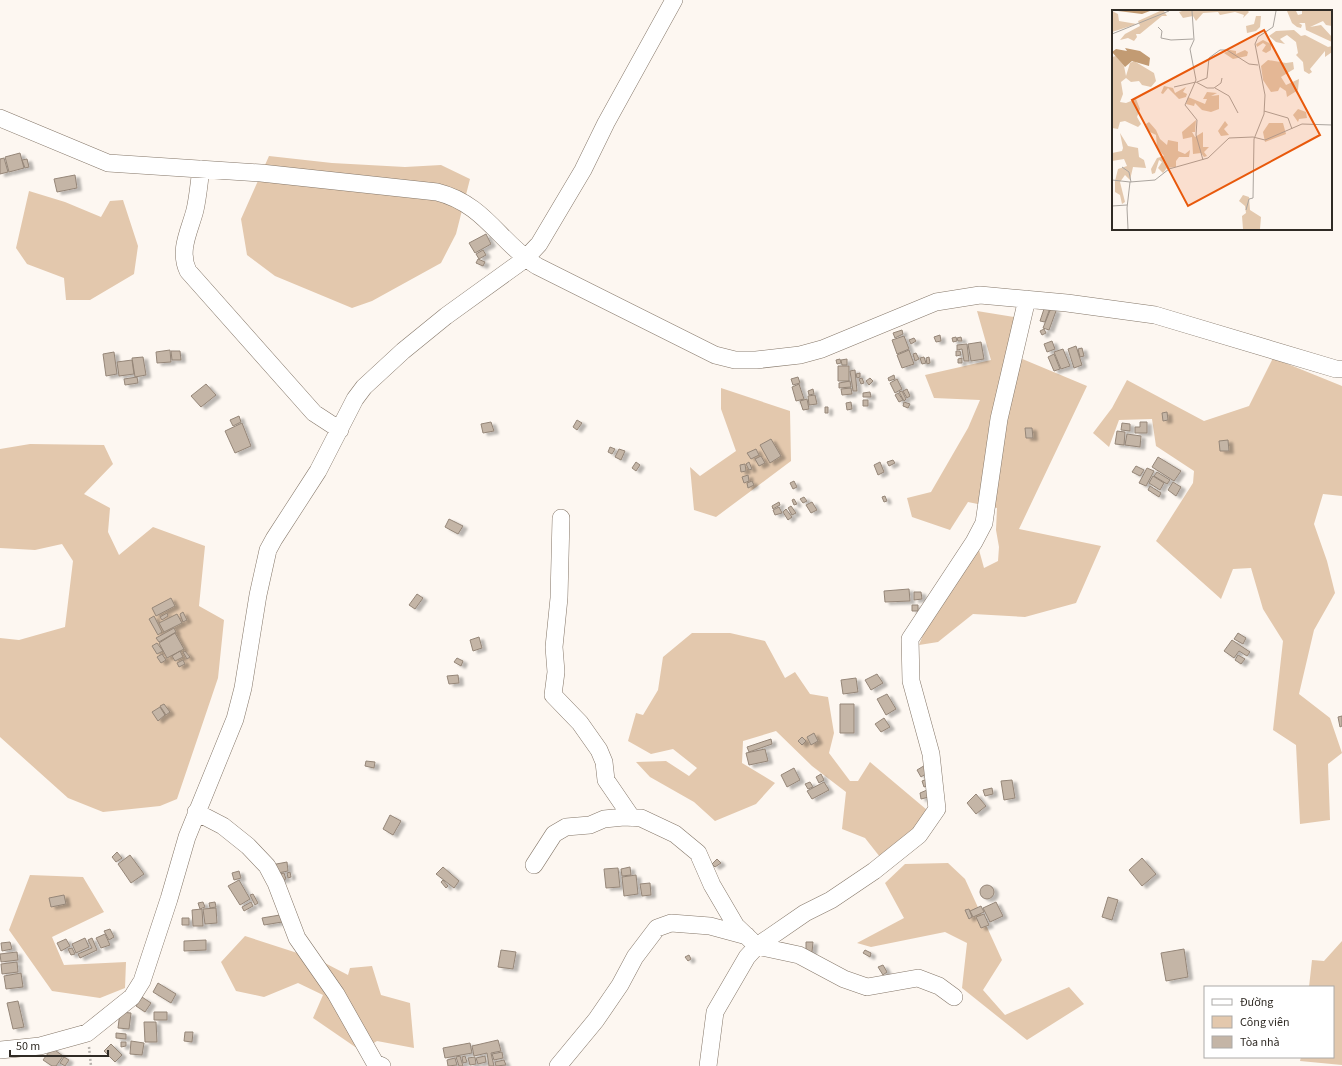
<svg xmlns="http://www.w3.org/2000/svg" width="1342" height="1066" font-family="'Source Sans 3',sans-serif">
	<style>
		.green { fill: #e3c8ad }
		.building { fill: #c4b5a6; stroke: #958678; filter: url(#shadow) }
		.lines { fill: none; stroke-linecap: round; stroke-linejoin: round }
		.minor-casing { stroke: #857769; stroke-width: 18 }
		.path { stroke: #b8b3ad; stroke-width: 2.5; stroke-dasharray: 2 2; stroke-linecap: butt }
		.minor { stroke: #fff; stroke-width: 17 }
		.inset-road { fill: none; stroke: #aba59f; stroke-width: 1 }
		.view { fill: #e8590c; fill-opacity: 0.15; stroke: #e8590c; stroke-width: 2 }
		.inset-edge { fill: none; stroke: #302b25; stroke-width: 2 }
	</style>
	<defs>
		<filter id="shadow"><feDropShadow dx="4.5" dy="2.5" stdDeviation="1" flood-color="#0004"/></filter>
	</defs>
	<rect width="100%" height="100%" fill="#fdf7f1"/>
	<path class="green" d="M269,156L332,163L405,167L441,165L470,179L456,234L441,263L372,301L352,308L275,276L247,255L241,219Z
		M29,191L65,202L101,217L110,201L123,200L138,246L134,274L90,300H66L64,278L27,264L16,248Z
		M977,311L1014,317L1020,358L1087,386L1019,529L1101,546L1076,603L1025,617L973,614L938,642L919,645L937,599L979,550L984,568L998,561L999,547L996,530L997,508L968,502L950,530L912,517L907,498L931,492L968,428L980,400L934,398L925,375L991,360Z
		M1273,358L1342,386V496L1323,494L1314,524L1327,561L1335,593L1314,630L1299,694L1330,718L1342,753L1328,764L1330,820L1300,824L1296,745L1273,730L1283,641L1263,609L1251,568L1233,569L1221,599L1156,541L1193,483L1194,471L1156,446L1152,419L1119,420L1109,447L1093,433L1112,408L1127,380L1204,421L1249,406Z
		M721,388L790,411L791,461L716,517L694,510L690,467L700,476L736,451L721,409Z
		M30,444L104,445L113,464L84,494L110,508L108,532L119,555L153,527L205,546L199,606L224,620L218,678L177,799L160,806L103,812L68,798L0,737V638L19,640L65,627L73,561L62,544L35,550L0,548V449Z
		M692,633H730L765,641L785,678L795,672L810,694L828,697L834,733L829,753L850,781H858L870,762L927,810L917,828L880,857L865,838L842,829L846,792L812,766L776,731L743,741L742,763L775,783L756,804L715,821L694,802L650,777L636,762L666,761L689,776L697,768L673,749L651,754L628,741L636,713L643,715L658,690L663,657Z
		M948,863L965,879L1002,960L983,990L1005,1015L1069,987L1084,1004L1027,1040L962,988L967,943L945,932L871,947L857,943L904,918L885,883L905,864Z
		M30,875L83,877L104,912L52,937L64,965L126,962L125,988L100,998L52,991L9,930Z
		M245,936L319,960L348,975L350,968L372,966L381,995L410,1003L414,1048L377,1041L361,1051L313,1018L323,995L298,983L264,997L236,991L221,962Z
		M1342,941V1065L1300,1061L1301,1057H1333V987H1309L1312,960L1324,961Z"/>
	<path class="building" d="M20,153L24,168L9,172L5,157Z
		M4,158L8,172L0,174V159Z
		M27,159L29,167L25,168L22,160Z
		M75,175L77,188L57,192L54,179Z
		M486,234L491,244L475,253L469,243Z
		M483,250L486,255L479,259L476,254Z
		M478,259L485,262L483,266L476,263Z
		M1045,306L1050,308L1045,322L1040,321Z
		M1051,308L1056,311L1049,330L1043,328Z
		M1044,329L1046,333L1042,335L1040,331Z
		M902,330L903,334L895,338L893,333Z
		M940,335L941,341L936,342L934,337Z
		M904,336L909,349L897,354L892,340Z
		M956,337L957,341L953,342L952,338Z
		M961,337L962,341H958L957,338Z
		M914,338L916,341L911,344L909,340Z
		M1052,341L1055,349L1047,352L1044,344Z
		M981,342L984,359L971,361L968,344Z
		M967,344L969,361H964L962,349L957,350V345Z
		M1076,346L1082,365L1074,368L1068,349Z
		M1082,348L1084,356L1080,357L1078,349Z
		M1063,349L1070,366L1061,369L1054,352Z
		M170,350L171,362L157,363L156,352Z
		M909,350L914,364L902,368L897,355Z
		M171,351H180L181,360H172Z
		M956,351H960L961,355L956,356Z
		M114,352L117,374L106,376L103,354Z
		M916,353L919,359L915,361L913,354Z
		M1054,354L1060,369L1054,371L1048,357Z
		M143,357L146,375L135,377L132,358Z
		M924,357L926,363L922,364L920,358Z
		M929,357L930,363L927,364L926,358Z
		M962,358V363H958V359Z
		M840,359L841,363L837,364L836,360Z
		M847,359V365H842L841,360Z
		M132,360L134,374L119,376L117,362Z
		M838,366H849V381H838Z
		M855,370L857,391H853L850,371Z
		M860,373V377L857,378L856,374Z
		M894,375L895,379L889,381L888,378Z
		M137,377L138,383L125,385L124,379Z
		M798,377L800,383L793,385L791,379Z
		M862,378L864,383L861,384L859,379Z
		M870,378L873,381L869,385L866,381Z
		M897,379L902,389L895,393L890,383Z
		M850,381L851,387L839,388V383Z
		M206,384L216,395L201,407L191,396Z
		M799,384L804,399L796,401L792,387Z
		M851,388L852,394L842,395L841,389Z
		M813,389L814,394L809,395L808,391Z
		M907,389L910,396L907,398L903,391Z
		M902,391L906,399L904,401L899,392Z
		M870,392L871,397H863V393Z
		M898,393L903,400L899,402L895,395Z
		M815,395L817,404L809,405L808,396Z
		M807,399L809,409L803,410L800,401Z
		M863,400H868V406H863Z
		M851,402L852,409L847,410L846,403Z
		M904,402L910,404L908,408L903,406Z
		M825,407H828V413H825Z
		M1167,412L1168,420L1163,421L1162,413Z
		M239,416L241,422L233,426L230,420Z
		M577,420L582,423L577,430L573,427Z
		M491,422L494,431L483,433L481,424Z
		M1140,422H1147V433H1135V427H1140Z
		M242,423L251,446L235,453L225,431Z
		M1122,423L1130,424V431L1121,430Z
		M1025,428H1032L1033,438H1026Z
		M1117,431L1125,432L1124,445L1115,444Z
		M1127,434L1141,436L1140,447L1125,445Z
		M771,439L781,456L770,463L760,445Z
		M1228,440L1229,451H1220L1219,441Z
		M610,447L615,449L612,454L608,452Z
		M619,449L625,451L621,460L615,457Z
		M756,449L759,455L751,459L747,453Z
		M761,456L765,463L759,466L755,459Z
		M1158,457L1181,471L1174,481L1152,467Z
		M893,460L895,463L889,466L887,462Z
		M636,462L640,465L636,471L632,468Z
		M749,462L752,469L749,470L746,464Z
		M880,462L884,472L878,475L874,465Z
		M745,464L746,471L741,472L740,465Z
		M1136,466L1144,470L1140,476L1132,472Z
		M1147,468L1154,471L1146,486L1139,483Z
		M1157,472L1170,480L1167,484L1154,476Z
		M748,475L749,481L744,483L742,477Z
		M1153,476L1164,483L1160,490L1149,483Z
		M752,481L754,485L748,488L747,483Z
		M794,481L797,487L793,489L790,483Z
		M1173,482L1181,487L1176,496L1168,490Z
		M1150,486L1161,493L1159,497L1148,490Z
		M885,496L887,501L884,502L882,497Z
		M804,497L807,501L803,503L800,499Z
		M794,499L797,504L794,505L792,500Z
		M779,502L780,505L773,509L772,506Z
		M812,502L817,510L811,513L806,505Z
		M791,506L796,513L792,515L788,508Z
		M779,507L782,513L775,515L773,510Z
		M786,509L792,517L788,520L783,512Z
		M449,519L463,526L458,534L445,527Z
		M909,589L910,601L885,602L884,591Z
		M914,592H921L922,599L914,600Z
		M417,594L423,598L415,609L409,605Z
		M171,598L175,606L156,616L152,608Z
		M912,605H918V611H912Z
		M183,612L187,620L183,622L180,614Z
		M167,613L168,616L162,620L160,617Z
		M177,614L182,623L164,632L159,623Z
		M154,616L162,632L158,635L149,619Z
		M174,628L176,632L159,642L156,638Z
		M175,633L184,649L167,658L159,643Z
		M1238,633L1246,638L1243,644L1234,639Z
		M479,637L482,648L473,651L470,640Z
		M1232,640L1250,652L1247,656L1239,651L1234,658L1224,651Z
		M157,643L163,651L157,654L152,646Z
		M180,651L183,657L175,661L172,656Z
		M185,651L190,657L187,659L183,652Z
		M162,654L166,660L161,663L157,657Z
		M1238,655L1245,659L1241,664L1235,660Z
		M457,658L463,661L461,666L454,662Z
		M183,660L185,664L179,667L177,663Z
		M877,674L883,683L871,690L865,680Z
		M458,675L459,683L449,684L447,676Z
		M856,678L858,692L843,694L841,680Z
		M887,694L896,709L886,715L877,699Z
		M164,704L170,712L166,715L160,706Z
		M840,704H854V733H840Z
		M160,707L165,715L158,721L152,712Z
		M1342,716V726L1340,727L1338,717Z
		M884,718L890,727L881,732L875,724Z
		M814,733L818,741L811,745L807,737Z
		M802,737L806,741L802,745L798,741Z
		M771,739L772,744L749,752L747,747Z
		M765,749L768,761L749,765L746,753Z
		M366,761L375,762L374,768L365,766Z
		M927,764L932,770L921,777L917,770Z
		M794,768L800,780L787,787L781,775Z
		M821,774L824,780L819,783L816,777Z
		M930,778L932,784L924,787L922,781Z
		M1012,780L1015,798L1004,800L1001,781Z
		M810,782L813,787L808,789L805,784Z
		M824,782L829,790L812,799L807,791Z
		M992,788L993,794L985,796L983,790Z
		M927,790L929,797L921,799L920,793Z
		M976,794L986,806L976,814L967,803Z
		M390,815L401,821L393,835L383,829Z
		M117,852L122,858L116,862L112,857Z
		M130,855L144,874L131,883L118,864Z
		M1142,858L1156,874L1142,886L1129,870Z
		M717,859L721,863L715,867L712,864Z
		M287,862L288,871L273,874L271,865Z
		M443,867L459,881L454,888L436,874Z
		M630,867L631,875L622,876L621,869Z
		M618,868L620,887L606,888L604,869Z
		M239,871L241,878L234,880L232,873Z
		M290,872L291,877L288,878L287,873Z
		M284,873L286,879L277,881L275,875Z
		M636,875L638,894L624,896L622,877Z
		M239,880L250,899L240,905L228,886Z
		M443,880L448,886L446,888L441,882Z
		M650,883L651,895L642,896L640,884Z
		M980 892a7 7 0 1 1 14 0a7 7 0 1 1-14 0Z
		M253,894L258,903L255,905L250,895Z
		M64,895L66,904L51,907L49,898Z
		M1108,897L1118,900L1112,920L1102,917Z
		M203,902L205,907L200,909L198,903Z
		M215,902L216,907L210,908L209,903Z
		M251,902L253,906L244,911L242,907Z
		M996,902L1003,916L990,922L983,908Z
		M981,906L984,912L973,917L970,911Z
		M216,908L217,923L205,924L203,909Z
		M202,909L203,926H193L192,910Z
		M969,909L972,917L969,919L965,910Z
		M984,914L989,925L981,928L976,917Z
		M280,915L282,922L264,925L262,918Z
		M182,918H189V925H182Z
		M110,929L114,937L109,940L104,931Z
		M105,934L110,945L101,948L96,938Z
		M85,938L89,947L76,953L72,944Z
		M92,938L97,950L80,958L78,954L92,948L88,940Z
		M66,939L70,946L61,951L57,943Z
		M206,940V950L184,951V941Z
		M10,942L12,949L2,951L1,943Z
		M806,942H813L812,952H806Z
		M72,948L75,954L71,955L68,949Z
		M1184,949L1188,977L1166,981L1161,953Z
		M501,950L516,952L513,969L498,967Z
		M865,950L871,953L870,957L863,953Z
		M17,952L18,960L1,962L0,954Z
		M689,955L691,959L688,961L685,957Z
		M17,962L18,972L2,974L1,964Z
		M883,965L887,972L883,975L878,967Z
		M21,973L23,987L6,989L4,976Z
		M158,983L176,994L171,1003L153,992Z
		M142,997L151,1003L145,1012L136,1006Z
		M18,1001L24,1027L13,1029L7,1003Z
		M120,1012L131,1013L129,1029L118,1028Z
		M154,1012H167V1020H154Z
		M144,1022H156L157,1042H145Z
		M185,1032H193L192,1042L184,1041Z
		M116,1033L126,1034V1039L116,1038Z
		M498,1040L501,1051L491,1053L494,1066H489L487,1053L474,1056L472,1046Z
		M131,1041L144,1043L142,1055L130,1054Z
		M121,1042H126V1046L121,1047Z
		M470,1043L472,1053L445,1058L443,1048Z
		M111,1044L122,1055L115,1062L104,1051Z
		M52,1048L63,1056L56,1066H52L43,1060Z
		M502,1052L503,1058L494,1060L492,1054Z
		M460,1056L463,1066H459L456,1057Z
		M465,1056L467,1062L463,1063L462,1057Z
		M485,1056L486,1062L478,1064L476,1058Z
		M64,1057L69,1060L65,1066L60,1063Z
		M475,1057L476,1064L470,1065L468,1058Z
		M455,1058L457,1065L448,1066L447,1060Z
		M504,1060L506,1065L496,1066L495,1062Z"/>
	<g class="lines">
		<g class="minor-casing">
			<path id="minor" d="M0,118L108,163L261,173L437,192C485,204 499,242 537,266L715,355L735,360H756L800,355L822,349L936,302L980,295L1067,303L1155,315L1336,369H1342
				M201,169C199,183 198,197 195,210C190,230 178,250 188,271L314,413L340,430
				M561,518L559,598L554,647L556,672L553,695L580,723L599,750L604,762L606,780L632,818
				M196,812L223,826L248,846L267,866L276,883L297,938L336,994L375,1063L382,1066
				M534,865L554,834L566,827L590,825L604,819L624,817L641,818L675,834L698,853L712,885L736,926L757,946L799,955L844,979L867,987L918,978L939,986L954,997
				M0,1050L40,1046L87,1033L132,997L142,981L169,899L187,837L235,719L243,688L258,595L268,550L274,539L318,471L355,399L364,387L403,351L446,316L525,259L539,244L583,170L606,123L674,0
				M558,1066L596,1020L620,985L635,957L657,928L671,923L710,926L747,936
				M708,1066L715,1012L747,957L757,946L805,913L831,900L874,871L919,835L937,809L931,754L911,681L910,639L974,542L984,523L999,419L1027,299"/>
		</g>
		<path class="path" d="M89,1047L91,1066"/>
		<use href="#minor" class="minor"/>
	</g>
	<g transform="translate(1112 10)">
		<rect width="220" height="220" fill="#fdf7f1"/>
		<path d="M0,1L6,4L7,11L25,14L0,22ZM48,1H52L55,6H50L28,24H24L25,27L22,31L16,28L8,30L13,24L28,16L26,11ZM70,1H136L137,2L131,8L132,5L123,2L108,5L106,2L91,3L84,11L81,6L71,8L67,2ZM175,1H184L186,5L190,4V1H220V16L214,15L211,11L198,17L209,15L220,27V32L194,20L193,13H187L190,15L189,18L185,17L180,13ZM144,6H149L148,17L144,21L135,23L134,16L142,14ZM182,20L189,26L193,25L216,37L220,36V42L213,47V41L198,59L200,62L197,64L192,61L191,52L184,45L186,43L184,32L175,25L168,29L173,34L164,32L157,26L164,21ZM151,30L159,34V40L154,43L150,41L154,35L151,33L145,37L144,34ZM118,40L124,41V44L133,40L136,42L135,46L121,49L112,43ZM4,46L12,56L14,66L18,53L22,51L42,63L44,71L39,77L30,75L27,71L19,72L14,68L9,72L11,84L8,92L14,93L24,89L28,99L25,107L29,114L26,117L13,111L8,112L6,119L0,118V47ZM156,50L174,53L181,52L182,59L169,67L174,75L187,69L186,80L175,87L174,81L168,77L166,81L159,82L151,70L149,56ZM52,76L61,78L63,83L74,77L71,82L75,84L74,87L67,89L56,78L51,84L49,83ZM95,82L105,83L99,86L107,85V99L99,102L90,100L83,93L82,96L74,94L76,87L93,94L95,89H91ZM186,99L194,102L195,108L187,109L186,112L181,105ZM84,110L83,122H80L83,127L91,122V137H97L92,142L95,146L92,147L89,143L81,144L80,127L71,129L70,122ZM113,111L116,115L112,119L117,125L109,126L106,121ZM37,112L44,120L48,129L55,135L56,130L66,132V141L73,144L78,140L77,147H67L64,151V157L55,158L51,163L46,158L50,152L47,150L43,163L40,164L39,159L45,148L52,146L45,137L44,125L36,121L34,114ZM157,113H171L174,124L153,132L151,122ZM8,123L16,136L26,138L27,147L32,150L34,158L21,157L18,170L13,165L8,172L13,192L10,194L8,185L3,182V171L6,159L15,156L12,149L0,151V143L10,141L11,138ZM131,185L137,187L138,200L149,207L148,219H131L130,206L134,203L133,196L127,191Z" fill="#e3c8ad"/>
		<path d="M6,1H38L30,4ZM13,38L28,41L38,48L37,56L20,51L13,57L0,42L4,39L15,41Z" fill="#c29b73"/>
		<path class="inset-road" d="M80,1L82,30L78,39L84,70L73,95L85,110L84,125L91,150M46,17L50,21L49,28L59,30L81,29M0,24L57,1M85,72L95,68L97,48L108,40H115L137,54L146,55M62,77L84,72L95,78H102L109,73L110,68M103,78L117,86L126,103M152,101L176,108L180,119M10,157L17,162L19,172M0,170L18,172M0,196L15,195M134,200L137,189L141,188L142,129L152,104L153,85L143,34L146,27L161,17L164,1M16,219L15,198L18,172L43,170L57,159L96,148L117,128L141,127L153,130L190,114L220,115"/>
		<path class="view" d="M152,20L208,125L76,196L20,90Z"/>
		<rect width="220" height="220" class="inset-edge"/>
	</g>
	<rect x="1204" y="986" width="130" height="72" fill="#ffffff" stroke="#acaaa8"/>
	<rect x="1212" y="999" width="20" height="6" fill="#ffffff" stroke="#acaaa8"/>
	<text x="1240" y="1006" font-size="12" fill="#302b25">Đường</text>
	<rect x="1212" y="1016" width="20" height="12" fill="#e3c8ad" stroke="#acaaa8"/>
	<text x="1240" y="1026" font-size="12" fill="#302b25">Công viên</text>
	<rect x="1212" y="1036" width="20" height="12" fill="#c4b5a6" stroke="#acaaa8"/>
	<text x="1240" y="1046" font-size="12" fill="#302b25">Tòa nhà</text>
	<path d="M10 1050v6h98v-6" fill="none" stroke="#302b25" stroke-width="2"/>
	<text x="16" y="1050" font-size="12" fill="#302b25" stroke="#ffffff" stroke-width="3" paint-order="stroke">50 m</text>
</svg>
